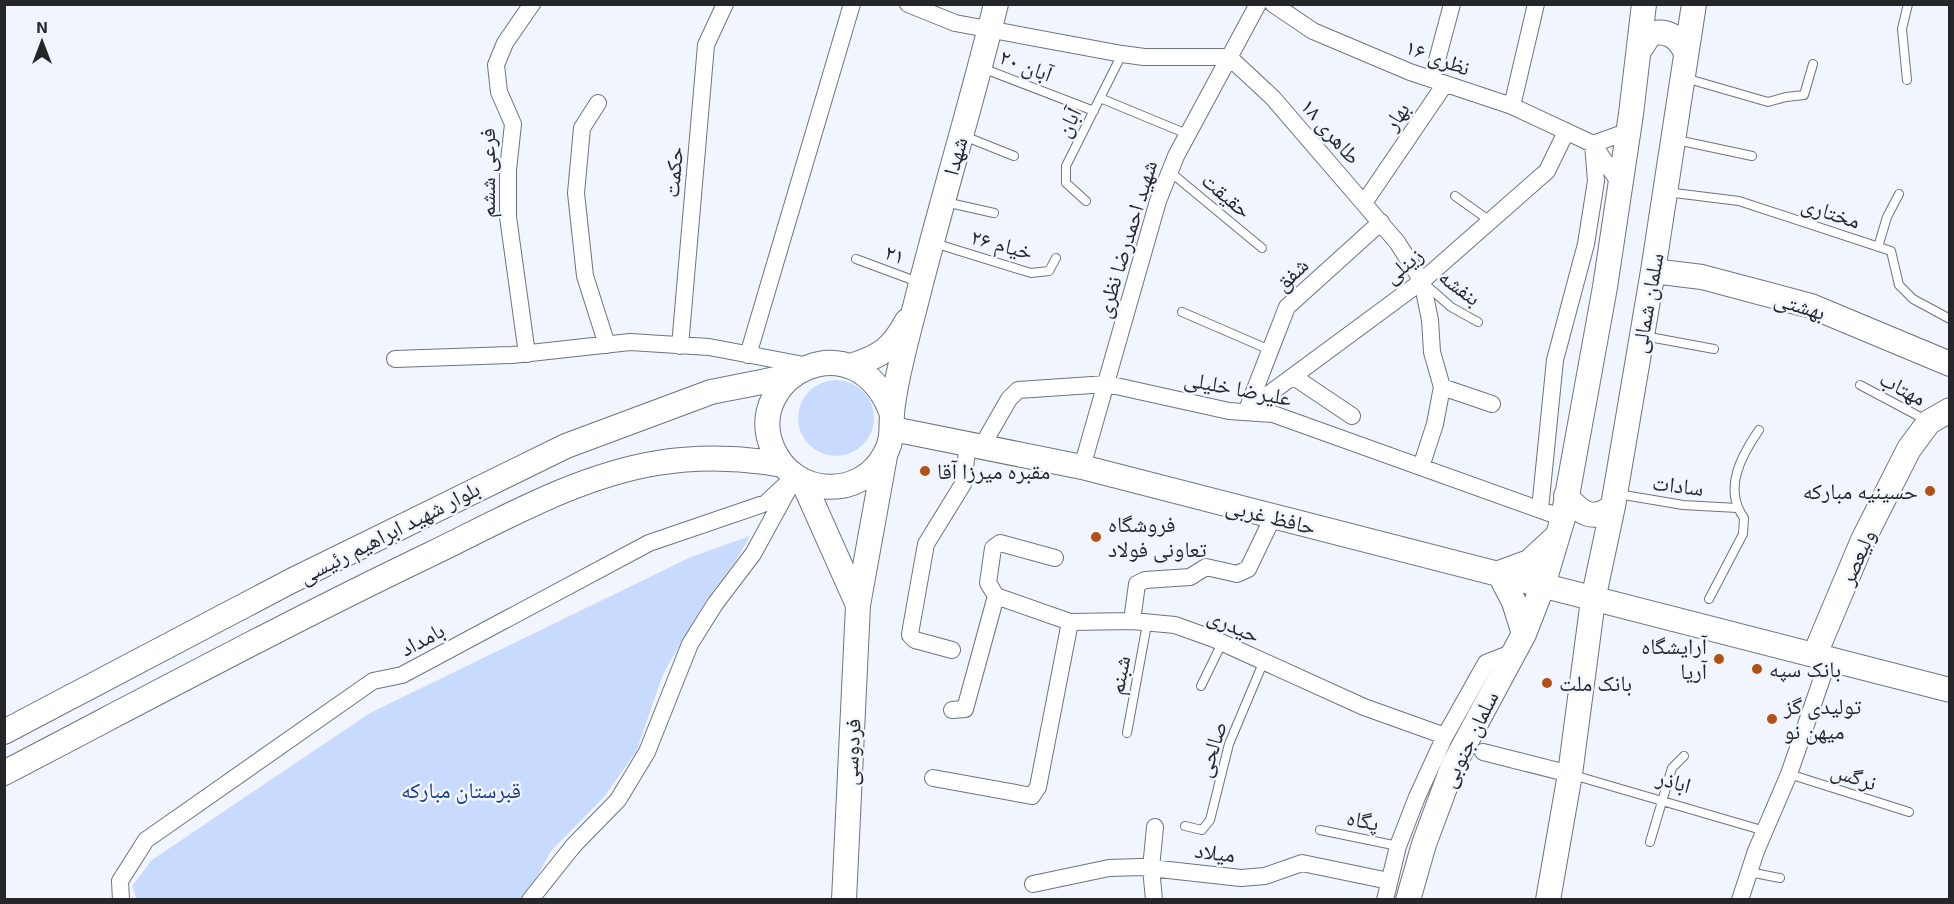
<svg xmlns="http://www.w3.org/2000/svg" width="1954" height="904" font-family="'Exo 2','Noto Naskh Arabic',sans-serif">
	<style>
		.green { fill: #c8dafe }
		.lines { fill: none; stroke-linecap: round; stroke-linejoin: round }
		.lane-casing { stroke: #6e737d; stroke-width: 10 }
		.street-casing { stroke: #6e737d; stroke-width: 18 }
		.secondary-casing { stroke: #6e737d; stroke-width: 26 }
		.lane { stroke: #fff; stroke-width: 8 }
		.street { stroke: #fff; stroke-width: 16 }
		.secondary { stroke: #fff; stroke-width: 24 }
		.poi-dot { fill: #b35114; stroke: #f0f5fe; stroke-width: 2 }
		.labels { text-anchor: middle; stroke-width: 5; stroke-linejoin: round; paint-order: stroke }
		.street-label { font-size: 22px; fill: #24262a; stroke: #f0f5fe }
		.poi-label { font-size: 22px; fill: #24262a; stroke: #f0f5fe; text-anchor: start }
		.park-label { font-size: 22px; fill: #1a3a86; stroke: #f0f5fe }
	</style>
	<rect width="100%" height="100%" fill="#f0f5fe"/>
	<path class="green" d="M798 418a38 38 0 1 1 76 0a38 38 0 1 1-76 0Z
		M750,536L735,562L706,600L663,674L636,752L604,797L551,851L525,899L137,900L132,886L152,860L370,713L691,557Z"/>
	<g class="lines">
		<g class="lane-casing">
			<path id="lane" d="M982,68L1094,111
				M1685,78L1768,102L1786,97L1804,95L1813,64
				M1907,80L1902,29L1908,4
				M1100,98L1187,134
				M964,136L1014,156
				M1677,140L1752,156
				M1169,171L1262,248
				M1666,192L1739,201L1891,251L1899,285L1913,299L1950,319
				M1455,196L1490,221
				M1086,201L1066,183V166L1122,54
				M945,202L994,213
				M934,243L1031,273L1049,271L1056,258
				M1878,247L1887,217L1899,194
				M856,259L918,282
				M1425,284L1451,307L1478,322
				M1182,312L1270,350
				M1644,336L1714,349
				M1860,385L1926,420
				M1618,494L1683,505L1737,508
				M1709,599L1743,534L1744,518C1723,489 1741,456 1759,430
				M1201,686L1222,643
				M1127,733L1147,624
				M1789,774L1909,812
				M1573,775L1765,831
				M1185,826L1202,830L1210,820L1229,744L1263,663
				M1320,830L1398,846
				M1650,842L1672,768L1684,756
				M1749,872L1780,878"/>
		</g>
		<g class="street-casing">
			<path id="street" d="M908,4L955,23L1122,54L1144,57H1229L1273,98L1397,242L1422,281L1430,320L1432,352L1442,387L1435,424L1421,467
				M1273,4L1313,31L1410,72L1512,106L1593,144L1596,181L1586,244L1555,360L1540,509
				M1432,79L1452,4
				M598,103L582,128L576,193L585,276L607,345
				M1512,106L1536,4
				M1621,185L1593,144L1629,131
				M1364,203L1445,84
				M680,346L706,45L725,4
				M527,354L508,217V170L513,124L499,92L496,65L505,43L532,4
				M748,355L852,4
				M395,359L512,355L630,342L709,347L809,366
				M1294,377L1352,416
				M1442,387L1492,404
				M1247,410L1287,307L1381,222
				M1246,411L1422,281L1547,171L1566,132
				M982,446L1009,399L1018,390L1107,384L1229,411L1273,414L1563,518
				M1082,467L1158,201L1176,156L1258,4
				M1055,558L1000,543L993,548L988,583L996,596L1070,622L1132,621L1175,625L1214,639L1364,707L1445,736
				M1132,621L1137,584L1145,580L1190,577L1206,567L1237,574L1248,569L1273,517
				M952,650L915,640L910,635L911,628L926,544L963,484L968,443
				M952,710L965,709L996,596
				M1483,752L1570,774
				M933,778L1032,796L1038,787L1070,622
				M1033,884L1109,868L1141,867L1241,878L1265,876L1302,863L1389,881
				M121,900L120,881L146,840L373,681L402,675L649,543L766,503L795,476
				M530,900L574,845L618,800L647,752L690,644L715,604L753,554L788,490
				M1154,900L1151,868L1155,827
				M1385,900L1398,846L1417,797L1445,736L1486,663L1514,652
				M1740,900L1756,851L1789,774L1829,658"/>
		</g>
		<g class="secondary-casing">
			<path id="secondary" d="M1639,51L1650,34C1667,29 1679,37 1686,53
				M1653,271L1702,277L1811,306L1950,364
				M851,366C881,356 892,349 907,321
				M892,414C856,316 741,377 773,449C794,497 861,500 885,454C893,440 891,429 892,414C894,385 907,337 915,307C940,206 971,106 996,4
				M893,429L1082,467L1950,690
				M804,484L858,605
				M1566,496C1580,513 1594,523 1613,506
				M1524,634L1514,602L1499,573L1529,562L1555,538
				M1815,654L1863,540L1909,449L1929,422L1950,410
				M4,732L291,581L566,446L711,392L791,376
				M4,773C146,699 287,623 431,554C503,519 578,476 657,463C701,456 740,457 783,465
				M844,900L858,605L885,456
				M1408,900L1424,844L1453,766L1524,634L1543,585L1563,518L1605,287L1631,114L1644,4
				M1548,900L1570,774L1593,600L1613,506L1653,271L1694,4"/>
		</g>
		<use href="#lane" class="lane"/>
		<use href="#street" class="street"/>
		<use href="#secondary" class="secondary"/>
	</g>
	<g class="poi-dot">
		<circle cx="925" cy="471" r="6"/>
		<circle cx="1930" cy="491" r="6"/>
		<circle cx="1096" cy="537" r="6"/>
		<circle cx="1719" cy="659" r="6"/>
		<circle cx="1757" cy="669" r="6"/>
		<circle cx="1547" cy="683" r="6"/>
		<circle cx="1772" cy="719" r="6"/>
	</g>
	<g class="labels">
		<g class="street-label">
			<text transform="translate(1438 57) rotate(20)" y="8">نظری ۱۶</text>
			<text transform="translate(1026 65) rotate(21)" y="8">آبان ۲۰</text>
			<text transform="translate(1396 116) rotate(-56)" y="8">بهار</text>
			<text transform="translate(1068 122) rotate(-63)" y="8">آبان</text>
			<text transform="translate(1331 131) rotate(49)" y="8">طاهری ۱۸</text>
			<text transform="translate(955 156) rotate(-75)" y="8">شهدا</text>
			<text transform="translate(673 172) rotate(-85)" y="8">حکمت</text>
			<text transform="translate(487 173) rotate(-90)" y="8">فرعی ششم</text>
			<text transform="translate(1227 195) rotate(40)" y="8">حقیقت</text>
			<text transform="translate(1831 212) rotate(18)" y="8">مختاری</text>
			<text transform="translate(1126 239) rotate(-73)" y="8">شهید احمدرضا نظری</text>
			<text transform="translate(1002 244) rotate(15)" y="8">خیام ۲۶</text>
			<text transform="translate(895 254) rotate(20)" y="8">۲۱</text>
			<text transform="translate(1403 265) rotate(-39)" y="8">زینلی</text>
			<text transform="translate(1291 274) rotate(-44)" y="8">شفق</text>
			<text transform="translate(1460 287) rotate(36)" y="8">بنفشه</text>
			<text transform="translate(1647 303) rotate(-80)" y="8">سلمان شمالی</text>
			<text transform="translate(1800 305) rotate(17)" y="8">بهشتی</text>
			<text transform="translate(1238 388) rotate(11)" y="8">علیرضا خلیلی</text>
			<text transform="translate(1903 388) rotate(28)" y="8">مهتاب</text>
			<text transform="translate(1678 485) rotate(7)" y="8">سادات</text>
			<text transform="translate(1271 516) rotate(14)" y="8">حافظ غربی</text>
			<text transform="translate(389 532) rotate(-27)" y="8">بلوار شهید ابراهیم رئیسی</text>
			<text transform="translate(1857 557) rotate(-66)" y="8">ولیعصر</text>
			<text transform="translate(1234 625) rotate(24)" y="8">حیدری</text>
			<text transform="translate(422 639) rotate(-28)" y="8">بامداد</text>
			<text transform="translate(1119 675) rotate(-79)" y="8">شبنم</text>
			<text transform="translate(1469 739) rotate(-64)" y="8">سلمان جنوبی</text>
			<text transform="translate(1211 749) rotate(-72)" y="8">صالحی</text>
			<text transform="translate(851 752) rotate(-87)" y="8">فردوسی</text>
			<text transform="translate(1854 776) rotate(18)" y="8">نرگس</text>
			<text transform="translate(1674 781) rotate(16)" y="8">اباذر</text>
			<text transform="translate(1363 820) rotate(12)" y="8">پگاه</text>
			<text transform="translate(1215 852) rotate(7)" y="8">میلاد</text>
		</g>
		<g class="poi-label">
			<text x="937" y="479">مقبره میرزا آقا</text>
			<text x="1918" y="499" text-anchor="end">حسینیه مبارکه</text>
			<text x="1108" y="532">فروشگاه<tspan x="1108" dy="25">تعاونی فولاد</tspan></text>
			<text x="1707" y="654" text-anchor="end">آرایشگاه<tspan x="1707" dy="25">آریا</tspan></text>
			<text x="1769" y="677">بانک سپه</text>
			<text x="1559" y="691">بانک ملت</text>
			<text x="1784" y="714">تولیدی گز<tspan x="1784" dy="25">میهن نو</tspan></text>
		</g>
		<g class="park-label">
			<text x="461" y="798">قبرستان مبارکه</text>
		</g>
	</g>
	<rect width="1954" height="904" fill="none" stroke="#24262a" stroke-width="12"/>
	<g transform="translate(42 42)" stroke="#f0f5fe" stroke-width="4.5" paint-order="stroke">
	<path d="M0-4.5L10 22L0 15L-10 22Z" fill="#24262a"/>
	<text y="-9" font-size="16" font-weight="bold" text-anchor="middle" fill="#24262a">N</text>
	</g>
</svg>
